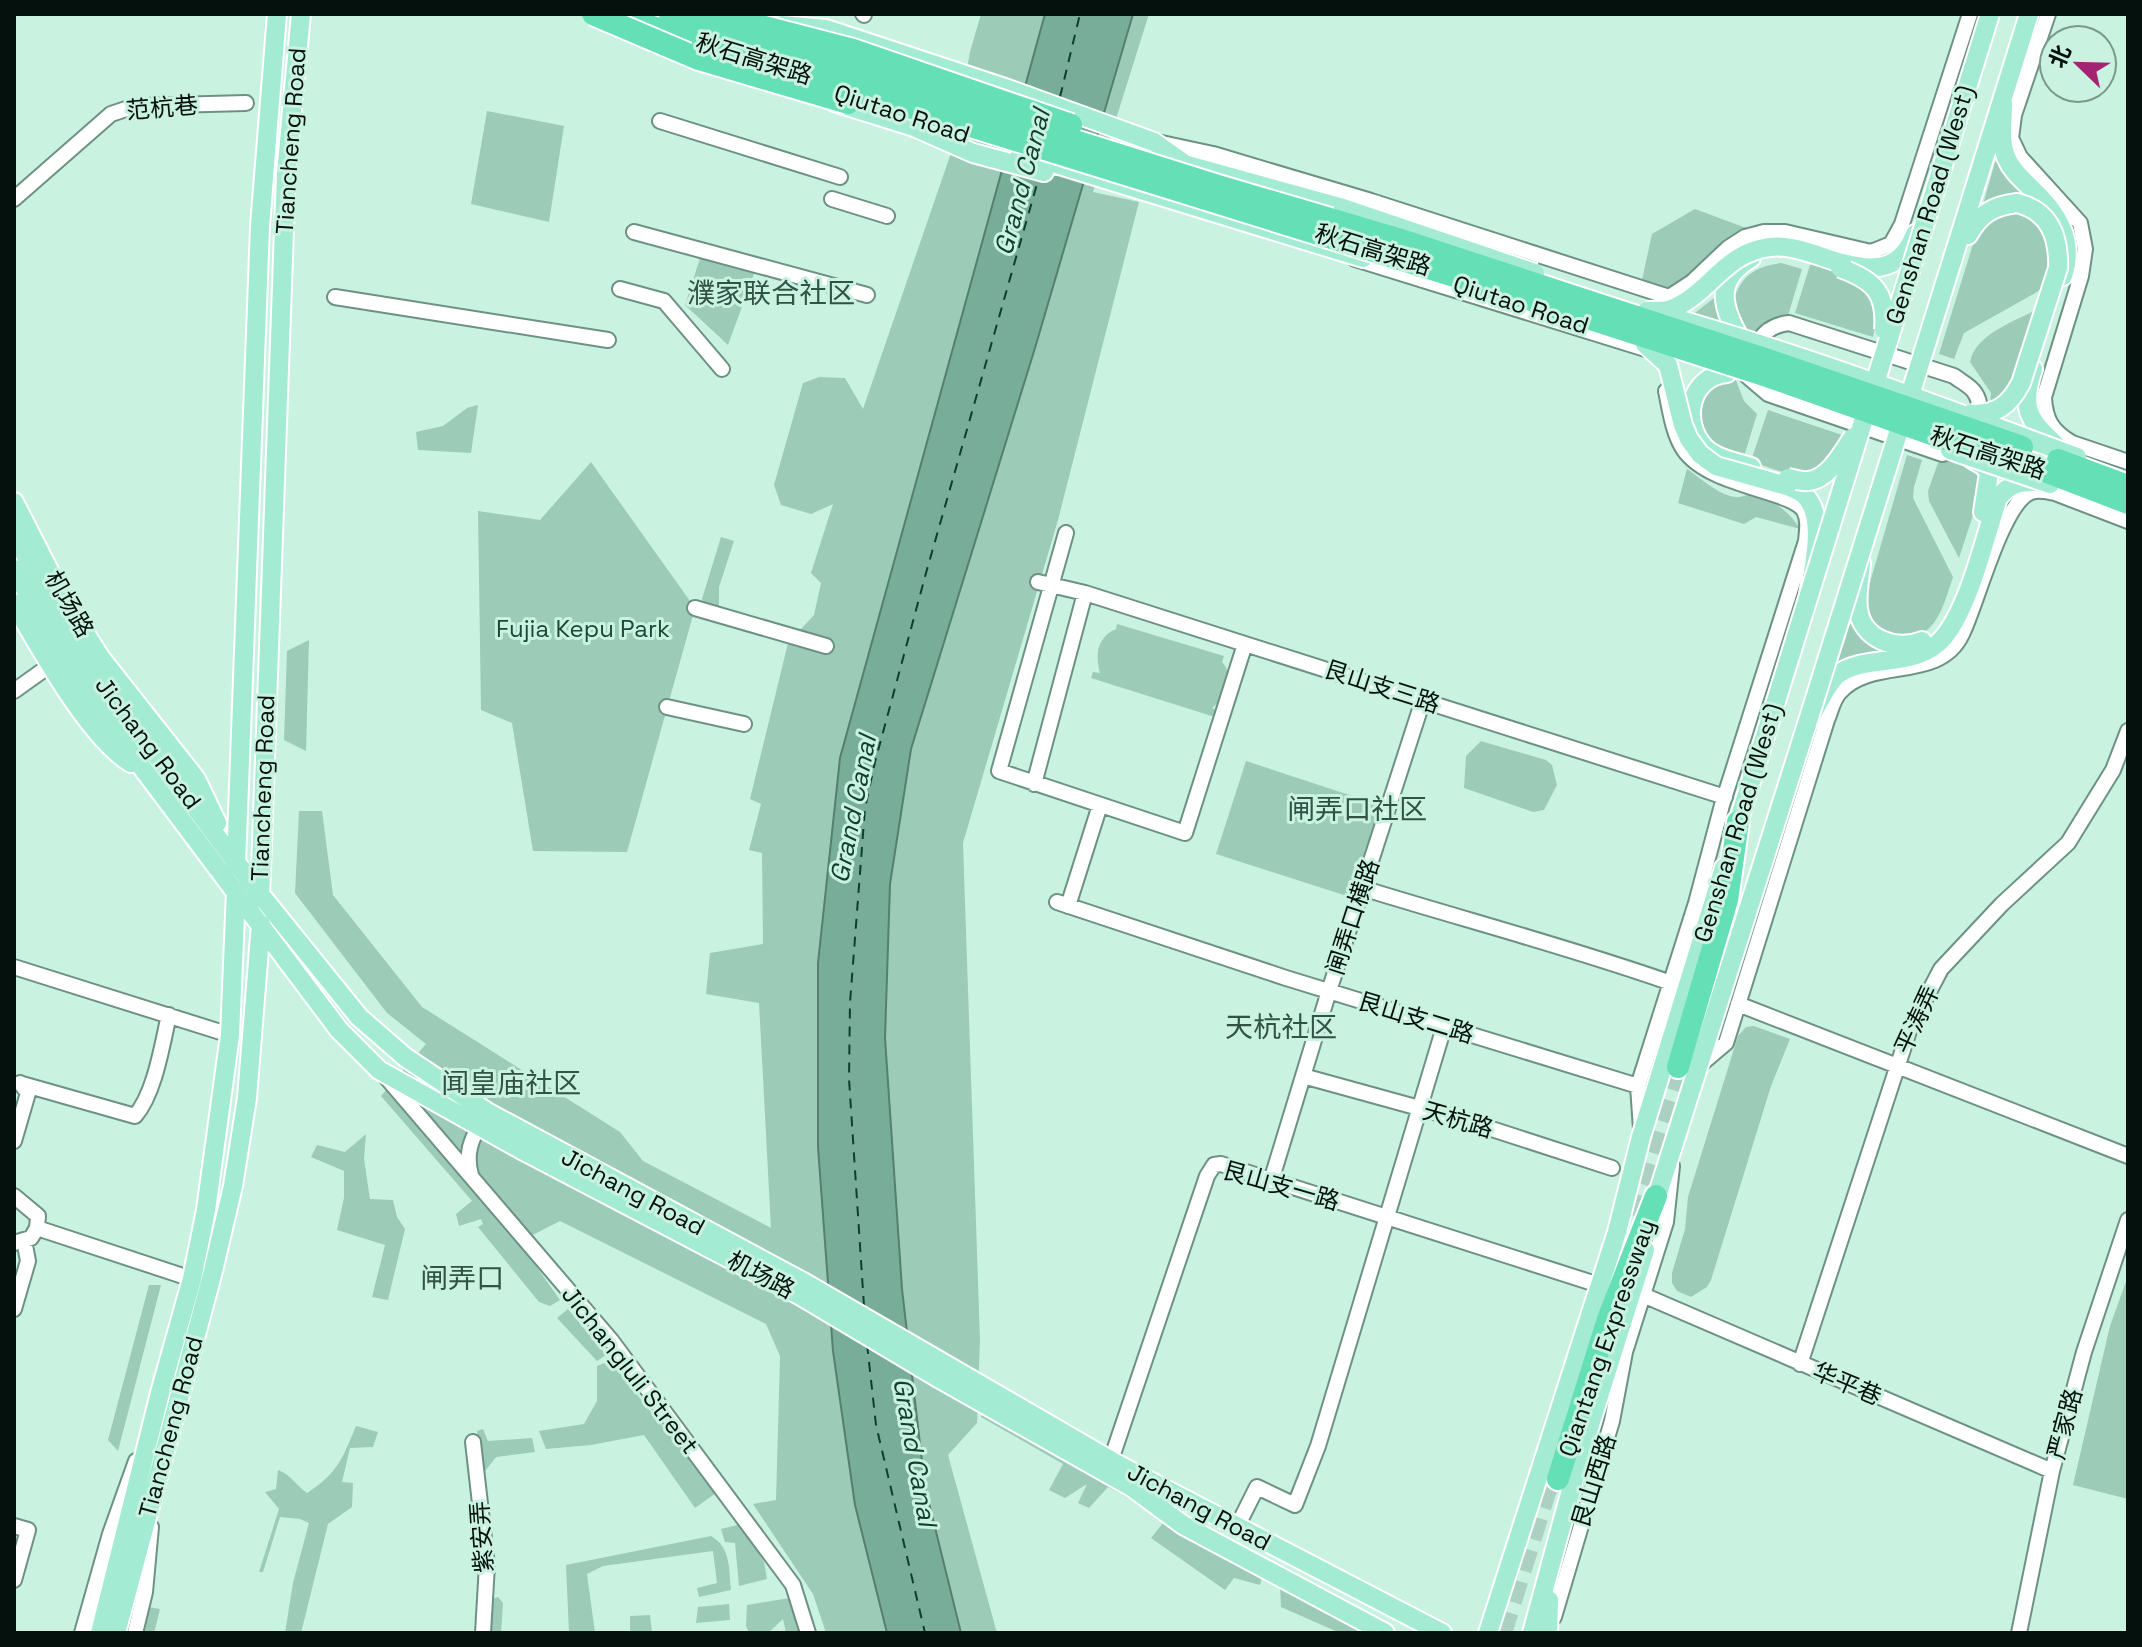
<svg xmlns="http://www.w3.org/2000/svg" width="2142" height="1647" font-family="'Space Grotesk','Noto Sans SC',sans-serif">
	<style>
		.green { fill: #9ccbb7 }
		.water { fill: #78ae99; stroke: #557f6f; stroke-width: 2 }
		.lines { fill: none; stroke-linecap: round; stroke-linejoin: round }
		.ferry { stroke: #0f3e2f; stroke-width: 2; stroke-dasharray: 10 8; stroke-linecap: butt }
		.highway-tunnel { stroke: #acd0c1; stroke-width: 22; stroke-dasharray: 22 11; stroke-linecap: butt }
		.minor-casing { stroke: #6d9283; stroke-width: 18 }
		.major-casing { stroke: #fff; stroke-width: 22 }
		.highway-casing { stroke: #fff; stroke-width: 26 }
		.minor { stroke: #fff; stroke-width: 14 }
		.major { stroke: #a3ecd3; stroke-width: 18 }
		.highway { stroke: #65e0b6; stroke-width: 22 }
		.major-bridge-casing { stroke: #fff; stroke-width: 22; stroke-linecap: butt }
		.highway-bridge-casing { stroke: #fff; stroke-width: 26; stroke-linecap: butt }
		.major-bridge { stroke: #a3ecd3; stroke-width: 18 }
		.highway-bridge { stroke: #65e0b6; stroke-width: 22 }
		.labels { text-anchor: middle; stroke-width: 6; stroke-linejoin: round; paint-order: stroke }
		.street-label { font-size: 24px; fill: #04110c; stroke: #caf2e1 }
		.park-label { font-size: 24px; fill: #1b4839; stroke: #caf2e1 }
		.water-label { font-size: 26px; font-style: italic; fill: #0f3e2f; stroke: #caf2e1 }
		.quarter-label { font-size: 28px; fill: #305346; stroke: #caf2e1 }
	</style>
	<rect width="100%" height="100%" fill="#caf2e1"/>
	<path class="green" d="M981,14H1149L1093,192L1139,202L1058,520L963,843L980,1340L977,1423L948,1455L997,1633H826L813,1594L753,1504L776,1500L780,1356L766,1324L560,1221L519,1242L560,1300L550,1306L539,1302L478,1227L483,1224L481,1219L459,1226L456,1214L472,1201L381,1096L426,1044L387,1013L295,893L299,811H322L333,895L422,1007L620,1132L643,1161L771,1228L759,1003L706,994L710,953L763,944L762,853L749,850L761,804L750,799L788,643L814,615L821,583L811,573L833,504L811,514L781,505L774,485L803,383L819,377L845,378L863,409L952,150L970,52Z
		M487,111L564,126L549,222L471,204Z
		M2001,161L2024,192L2021,197L1987,205L1984,201L1995,162Z
		M1695,209L1749,229L1727,239L1694,273L1670,291L1642,280L1652,234Z
		M2003,212H2026C2054,241 2056,249 2044,288L1964,333L1954,359L1939,354L1978,228Z
		M701,255L755,271L728,345L685,305Z
		M1811,262C1854,275 1885,285 1873,337L1795,313Z
		M1781,263L1802,269L1787,319L1769,322L1749,337L1731,311C1737,281 1749,267 1781,263Z
		M1719,294V314L1725,329L1691,316Z
		M2039,308L2013,388L1990,405L1991,393L1970,362C1976,333 2015,322 2039,308Z
		M1735,378L1744,401L1757,414L1742,463L1721,457L1700,430L1699,408L1706,390L1727,379Z
		M478,405L471,453L418,450L416,432L443,426L467,408Z
		M1768,410L1845,436C1838,445 1828,464 1818,470C1799,482 1769,467 1751,461Z
		M1907,455L1922,460L1914,487L1913,498L1953,577C1942,610 1934,646 1892,635C1875,630 1869,620 1864,603Z
		M1951,457L1979,471L1980,494L1959,558L1929,501L1928,491L1938,463Z
		M591,462L695,608L627,852L533,851L512,723L481,710L478,511L540,520Z
		M1687,469C1700,478 1720,496 1736,497C1741,498 1745,495 1749,495C1770,496 1790,512 1800,529L1756,517L1744,524L1678,503Z
		M721,537L734,541L719,587V608L704,605L702,599Z
		M1856,622L1875,646L1885,651L1882,656L1844,666L1837,664L1850,624Z
		M1117,624L1224,656L1222,662C1235,676 1227,697 1212,708L1219,711L1218,718L1091,678L1093,672L1100,673C1095,655 1097,637 1116,629Z
		M309,640L306,751L284,740L287,651Z
		M1481,741L1546,760L1552,765L1557,785L1544,810L1533,812L1464,788L1466,756Z
		M1246,761L1380,805L1350,897L1216,854Z
		M1754,1026L1790,1039L1771,1086L1711,1280L1707,1287L1691,1297L1677,1291L1672,1283V1273L1685,1229L1688,1197L1738,1036L1746,1027Z
		M366,1134L364,1159L370,1199L393,1200L397,1217L405,1229L388,1300L372,1297L385,1245L337,1230L344,1198V1171L311,1157L317,1145L345,1152Z
		M2128,1276V1499L2073,1485L2110,1326Z
		M149,1285H161L118,1451L108,1440Z
		M568,1309L606,1355L597,1361L557,1318Z
		M610,1361L716,1493L695,1508L644,1435L591,1445L546,1449L539,1431L584,1424L597,1401V1366Z
		M983,1408L1132,1493V1500L1108,1487L1089,1508L1078,1503L1087,1484L1065,1498L1049,1490L1063,1464L981,1417Z
		M356,1426L378,1432L373,1447L350,1448L342,1482L353,1483L352,1507L328,1524L301,1633H285L293,1583L309,1523L300,1519L280,1517L263,1572H259L279,1509L265,1492L276,1489L278,1470C291,1475 296,1485 307,1493C338,1473 342,1459 356,1426Z
		M483,1429L488,1441L532,1438L535,1452L496,1457L482,1475L477,1431Z
		M1163,1523L1262,1577L1260,1585L1234,1578L1225,1590L1151,1538Z
		M741,1524L764,1562L767,1579L739,1586L735,1543L725,1542L721,1529Z
		M711,1536C731,1547 729,1570 731,1590L699,1597L697,1588L717,1583L713,1551L603,1566L587,1574L595,1633H569L566,1565Z
		M1280,1585L1372,1633H1340L1281,1607Z
		M498,1597L503,1603L501,1633H488L490,1600Z
		M790,1598L802,1633H786L783,1619L768,1633H749L746,1626L747,1605Z
		M729,1604L730,1620L696,1623L698,1607Z
		M148,1607L160,1609L154,1633H142Z
		M650,1615L652,1633H630V1616Z"/>
	<path class="water" d="M1045,14H1133L1035,348L911,749L890,884L885,1038L902,1289L925,1487L961,1633H887L855,1505L833,1351L818,1147V963L840,758Z"/>
	<g class="lines">
		<path class="ferry" d="M1060,97L1080,14
			M864,1306L849,1079L850,1003L865,808L875,762L926,573L1039,177
			M867,1344L876,1425L925,1633"/>
		<path class="highway-tunnel" d="M1602,1310L1678,1067
			M1501,1633L1557,1454"/>
		<g class="minor-casing">
			<path id="minor" d="M863,14L864,15
				M2048,14L2014,115L2011,138L2020,157L2080,223L2085,249L2081,276L2044,397C2045,420 2052,431 2072,443
				M773,26L774,14
				M660,121L840,177
				M1157,142L1213,154L1371,201L1669,297L1674,304
				M14,199L111,114L135,106L246,103
				M832,199L887,216
				M634,232L867,295
				M1355,259L1655,352
				M620,289L664,301L722,369
				M335,297L608,340
				M1663,318L1669,297L1692,282L1728,248L1745,237L1764,232H1785L1871,252L1891,244L1902,224L1970,14
				M1789,323L1954,376C1960,381 1971,386 1975,393C1987,411 1972,433 1963,449L1942,454L1768,394L1748,377C1752,350 1759,326 1789,323Z
				M2067,450L2072,443L2128,462
				M2056,485L2055,493L2128,521
				M1066,533L999,771L1185,833L1245,644
				M1038,582L1085,593L1725,797
				M695,608L826,646
				M14,691L56,661
				M667,707L744,724
				M1034,784L1085,593
				M1362,888C1465,920 1569,947 1671,983
				M1057,902L1286,978L1638,1086
				M1068,906L1100,805
				M14,967L230,1035
				M1738,1004L2128,1156
				M1700,1065L1726,1043L1827,720C1831,711 1833,699 1840,692C1872,656 1939,683 1962,634C1977,604 2002,503 2031,492C2039,489 2047,491 2055,493
				M385,1076L611,1340L793,1585L808,1633
				M1303,1076L1470,1122L1612,1168
				M22,1084L135,1116C155,1093 162,1045 169,1015
				M1641,1129L1638,1086L1696,903L1722,805L1806,541C1807,531 1809,520 1804,511C1792,490 1710,487 1684,450C1673,434 1670,410 1666,391
				M14,1141L28,1093L20,1083
				M471,1175C465,1153 471,1140 482,1120
				M1271,1181L1329,991L1423,700
				M14,1196L38,1216L37,1228L31,1238L14,1243
				M37,1228L192,1279
				M1643,1295L2052,1471
				M14,1309L28,1261L24,1240
				M1800,1364L1910,1028L1941,969L2002,904L2068,843L2113,770L2128,731
				M473,1442L487,1565L483,1633
				M1111,1460L1207,1176L1214,1165L1221,1164L1599,1285
				M14,1526L28,1530L14,1580
				M1237,1527L1257,1487L1295,1505L1318,1446L1444,1027
				M1554,1617L1612,1421L1625,1352L1666,1222L1672,1166
				M82,1633L110,1534L136,1461
				M135,1633L145,1592L151,1527
				M2019,1633L2052,1471L2084,1352L2128,1220"/>
		</g>
		<g class="major-casing">
			<path id="major" d="M782,25L826,29L1008,89L1154,142L1185,164
				M834,102L914,127L973,153L1044,172
				M2003,103C2003,121 1999,142 2007,159C2012,171 2022,179 2031,188C2057,212 2075,240 2063,276
				M1020,153L1363,258
				M1173,161L1343,208
				M1968,235C1980,214 1992,206 2017,203
				M1952,261L2029,14
				M1842,263C1876,272 1901,270 1915,234
				M1739,337C1721,305 1715,279 1751,258
				M2033,369C2018,413 2032,422 2063,452
				M1727,373C1690,376 1680,421 1704,447C1716,459 1735,462 1751,467
				M1972,459L1984,466L1989,473L1983,512
				M14,502L63,598L100,657L196,779L217,823
				M14,533L50,602L80,653L259,893L359,1017L405,1057L487,1112L805,1283L1117,1464L1442,1633
				M1861,563C1860,577 1856,594 1858,608C1861,639 1897,652 1922,641
				M14,569L62,657L144,770L339,1030L379,1070L520,1149L801,1296L940,1379L1133,1488L1183,1525L1385,1633
				M14,603C39,646 89,738 131,763
				M1734,836L1809,595C1813,569 1827,515 1804,495C1800,491 1792,488 1787,486
				M236,865L260,226L277,14
				M260,898L286,174L301,14
				M1653,1209L1807,724C1814,712 1826,685 1836,676C1864,652 1916,671 1944,637C1970,605 1985,537 1998,498C2010,483 2019,482 2038,482
				M100,1633L160,1393L192,1279L206,1210L230,1035L236,891
				M116,1633L212,1275L233,1186L247,1098L261,924
				M1488,1633L1617,1232L1641,1137L1724,868
				M1532,1633L1582,1450L1645,1250
				M1548,1633L1549,1600"/>
		</g>
		<g class="highway-casing">
			<path id="highway" d="M670,14L709,26
				M621,17L703,43
				M1678,1067L1727,900L1738,822
				M1558,1479L1608,1319L1656,1196"/>
		</g>
		<use href="#minor" class="minor"/>
		<use href="#major" class="major"/>
		<use href="#highway" class="highway"/>
		<g class="major-bridge-casing">
			<path id="major-bridge" d="M1343,208L1535,273
				M1840,268C1874,280 1887,293 1884,330
				M1647,311C1654,310 1664,312 1671,309C1709,295 1724,252 1770,247C1793,244 1820,257 1842,263
				M1670,317C1808,356 1942,407 2077,457
				M1645,344L1668,365L1683,425L1689,439L1700,454L1716,466L1787,486
				M1970,414C1996,415 2009,406 2021,383L2058,268C2059,237 2050,211 2017,203
				M1950,450L2050,484
				M1788,478C1794,479 1802,482 1808,481C1828,480 1843,452 1853,437
				M1809,595L1990,14
				M1807,724L1952,261"/>
		</g>
		<g class="highway-bridge-casing">
			<path id="highway-bridge" d="M593,14L699,59L848,103
				M726,17L853,50L1071,125
				M709,26L1218,186L1398,239L1771,361L2022,447
				M703,43L1538,302L1767,376L1946,439L2005,456L2128,503
				M2058,460L2128,486"/>
		</g>
		<use href="#major-bridge" class="major-bridge"/>
		<use href="#highway-bridge" class="highway-bridge"/>
	</g>
	<g class="labels">
		<g class="street-label">
			<text transform="translate(754 59) rotate(17)" y="8">秋石高架路</text>
			<text transform="translate(162 108) rotate(-5)" y="8">范杭巷</text>
			<text transform="translate(902 114) rotate(18)" y="8">Qiutao Road</text>
			<text transform="translate(291 141) rotate(-86)" y="8">Tiancheng Road</text>
			<text transform="translate(1930 205) rotate(-73)" y="8">Genshan Road (West)</text>
			<text transform="translate(1373 250) rotate(17)" y="8">秋石高架路</text>
			<text transform="translate(1521 305) rotate(18)" y="8">Qiutao Road</text>
			<text transform="translate(1988 453) rotate(18)" y="8">秋石高架路</text>
			<text transform="translate(69 604) rotate(60)" y="8">机场路</text>
			<text transform="translate(1382 687) rotate(18)" y="8">艮山支三路</text>
			<text transform="translate(148 743) rotate(53)" y="8">Jichang Road</text>
			<text transform="translate(263 788) rotate(-88)" y="8">Tiancheng Road</text>
			<text transform="translate(1738 823) rotate(-73)" y="8">Genshan Road (West)</text>
			<text transform="translate(1353 917) rotate(-72)" y="8">闸弄口横路</text>
			<text transform="translate(1416 1018) rotate(17)" y="8">艮山支二路</text>
			<text transform="translate(1917 1020) rotate(-65)" y="8">平涛弄</text>
			<text transform="translate(1458 1120) rotate(16)" y="8">天杭路</text>
			<text transform="translate(1281 1186) rotate(16)" y="8">艮山支一路</text>
			<text transform="translate(633 1192) rotate(28)" y="8">Jichang Road</text>
			<text transform="translate(761 1275) rotate(28)" y="8">机场路</text>
			<text transform="translate(1607 1338) rotate(-71)" y="8">Qiantang Expressway</text>
			<text transform="translate(630 1370) rotate(52)" y="8">Jichangluli Street</text>
			<text transform="translate(1847 1384) rotate(23)" y="8">华平巷</text>
			<text transform="translate(2065 1424) rotate(-75)" y="8">严家路</text>
			<text transform="translate(171 1427) rotate(-75)" y="8">Tiancheng Road</text>
			<text transform="translate(1594 1481) rotate(-73)" y="8">艮山西路</text>
			<text transform="translate(1199 1507) rotate(28)" y="8">Jichang Road</text>
			<text transform="translate(482 1537) rotate(-94)" y="8">紫安弄</text>
		</g>
		<g class="park-label">
			<text x="583" y="637">Fujia Kepu Park</text>
		</g>
		<g class="water-label">
			<text transform="translate(1022 182) rotate(-75)" y="9">Grand Canal</text>
			<text transform="translate(853 809) rotate(-79)" y="9">Grand Canal</text>
			<text transform="translate(915 1452) rotate(80)" y="9">Grand Canal</text>
		</g>
		<g class="quarter-label">
			<text x="771" y="303">濮家联合社区</text>
			<text x="1357" y="819">闸弄口社区</text>
			<text x="1281" y="1037">天杭社区</text>
			<text x="511" y="1093">闻皇庙社区</text>
			<text x="462" y="1288">闸弄口</text>
		</g>
	</g>
	<rect width="2142" height="1647" fill="none" stroke="#04110c" stroke-width="32"/>
	<g transform="translate(2078 64) rotate(293)"><circle r="38" fill="#caf2e1" stroke="#7b988c" stroke-width="2"/>
	<path d="M0-6L14 30L0 20L-14 30Z" fill="#a42373"/>
	<text y="-12" font-size="22" font-weight="bold" text-anchor="middle" fill="#04110c">北</text>
	</g>
</svg>
